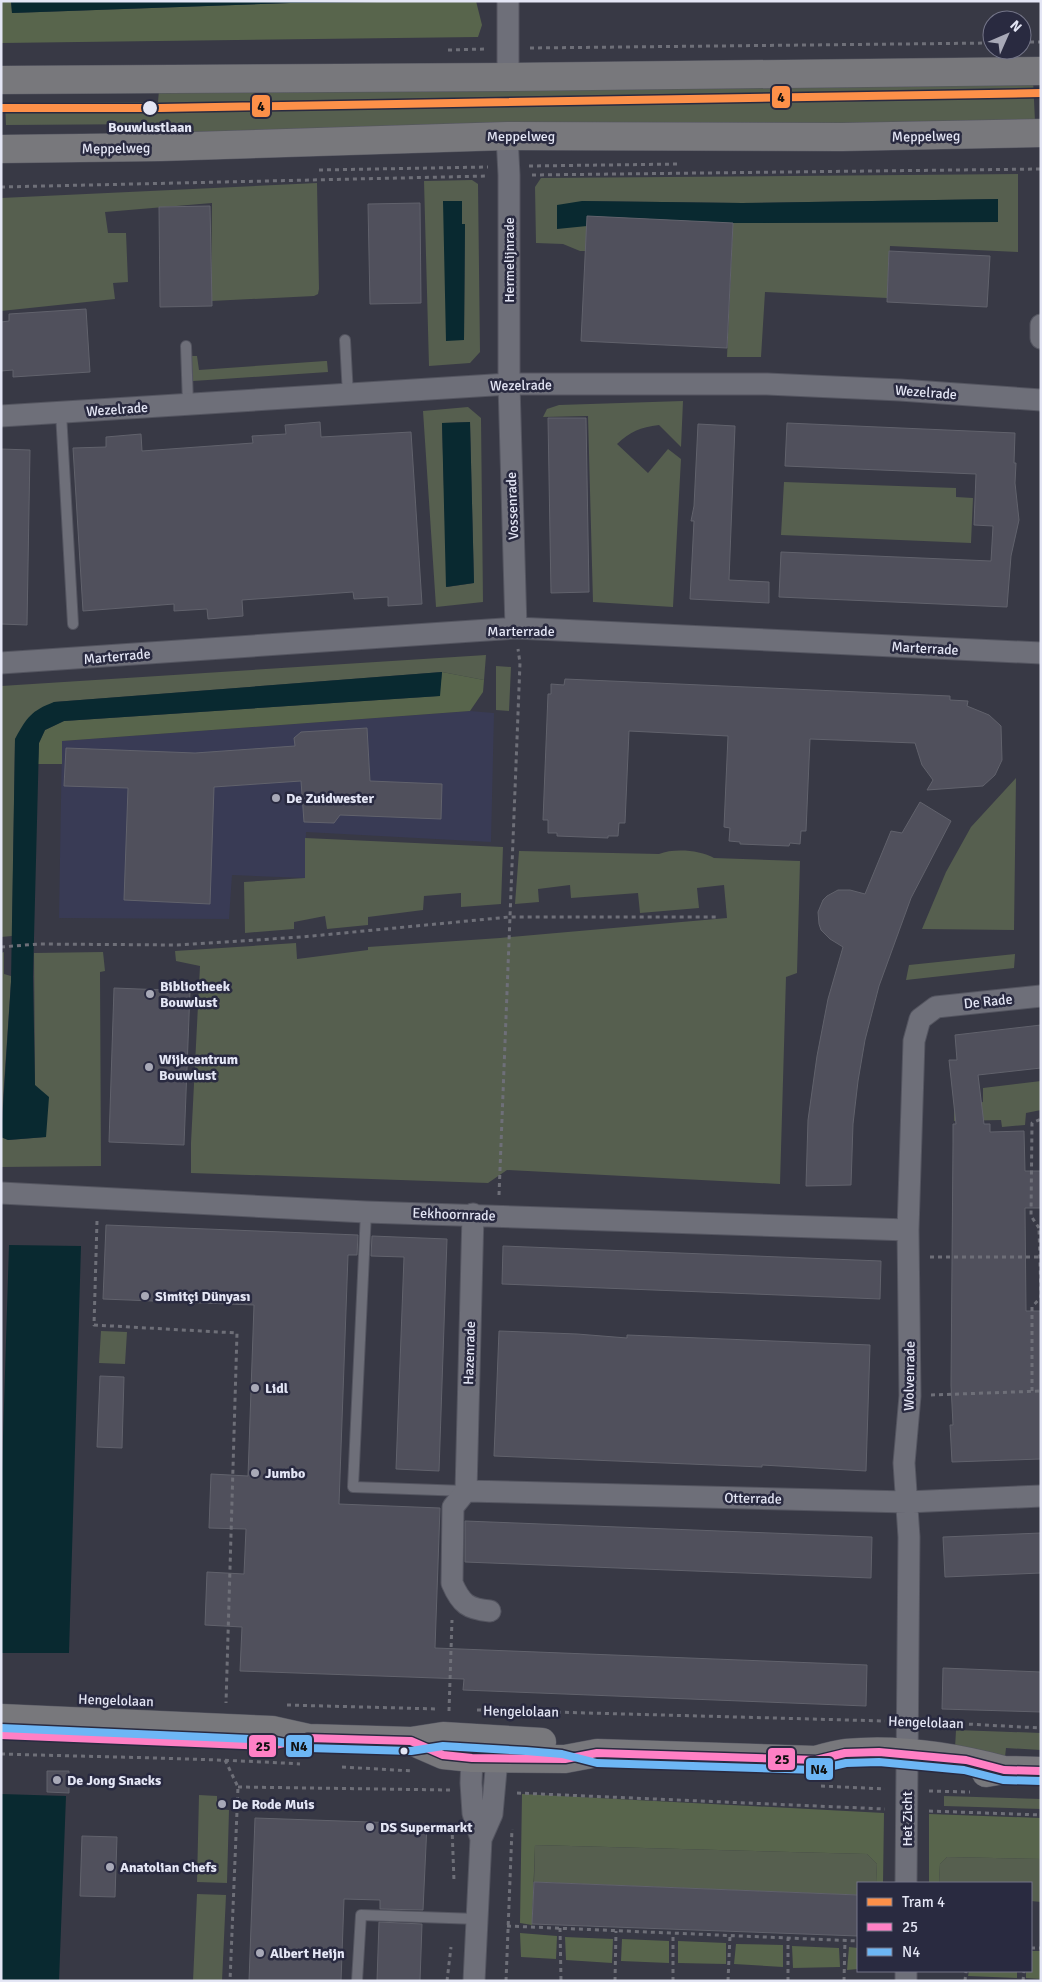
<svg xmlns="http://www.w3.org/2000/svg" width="1042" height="1982" font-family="Signika,sans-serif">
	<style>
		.built { fill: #393b55 }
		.green { fill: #565f4f; fill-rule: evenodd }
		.forest { fill: #58654c }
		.water { fill: #092930 }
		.building { fill: #50505c; stroke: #61626c }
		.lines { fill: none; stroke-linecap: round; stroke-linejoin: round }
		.lane-casing { stroke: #545560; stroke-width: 12 }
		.street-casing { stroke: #545560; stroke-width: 23 }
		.secondary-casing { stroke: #545560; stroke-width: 29 }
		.path { stroke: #6e6f78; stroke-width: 3; stroke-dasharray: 4 4; stroke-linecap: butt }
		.lane { stroke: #6e6f79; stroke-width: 10 }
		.street { stroke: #6e6f79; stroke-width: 21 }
		.secondary { stroke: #78787c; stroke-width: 28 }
		.bus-1-casing { stroke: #292a40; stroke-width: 11 }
		.bus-2-casing { stroke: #292a40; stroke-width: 11 }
		.bus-1 { stroke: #ff80c5; stroke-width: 8 }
		.bus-2 { stroke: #6db6f5; stroke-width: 8 }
		.tram-1-casing { stroke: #292a40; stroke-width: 11 }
		.tram-1 { stroke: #fd9049; stroke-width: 8 }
		.stop-dot { fill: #e4e6f5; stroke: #292a40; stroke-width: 2 }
		.poi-dot { fill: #a8a9b7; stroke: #292a40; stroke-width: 2 }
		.labels { text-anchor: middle; stroke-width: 5; stroke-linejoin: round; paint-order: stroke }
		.stop-label { font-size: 14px; font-weight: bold; fill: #e4e6f5; stroke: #292a40 }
		.street-label { font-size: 14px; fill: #e4e6f5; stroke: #292a40 }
		.poi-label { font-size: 14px; font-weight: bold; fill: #e4e6f5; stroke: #292a40; text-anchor: start }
		.line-badge { stroke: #292a40; stroke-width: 2 }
		.pale-badge-label { font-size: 14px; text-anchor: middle; font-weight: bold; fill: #111 }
	</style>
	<rect width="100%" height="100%" fill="#383945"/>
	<path class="built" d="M470,711L494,713L491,842L306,832L305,878L232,875L229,919L59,918L62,741Z"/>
	<path class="green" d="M1033,78L1035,122L159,135V124L6,125L5,103L158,102L159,90Z
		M1018,174V252L890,246L887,298L765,292L761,357H727L733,223L997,222L998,199L742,203L582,201L587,226L586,251H580L563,244L536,243L535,187L541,178Z
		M472,180L478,184L480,352L470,363L429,366L424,181ZM443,201H461L462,224H465L464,340Z
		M317,183L319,289L318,294L314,296L211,301L212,203L105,212L108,233H126L128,282L113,283L115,299L1,311V198Z
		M191,356H197L199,370L325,361H327L328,372L193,381Z
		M683,401L681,447L659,425C640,427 630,432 617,444L648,473L668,449L681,459L673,607L593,602L588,416L543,417L547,409L559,405Z
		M468,407L481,418L483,602L436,607L423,411ZM470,422L474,583L447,587L442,423Z
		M784,482L956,488V497L973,498L971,543L781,535Z
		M486,655L484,680L442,672L54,702L15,739L12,936L1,937V686Z
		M496,666L511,667L509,711L496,710Z
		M1016,778L1014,930L922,929L946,872L971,827Z
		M305,838L503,847L501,904L461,907V893L424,896L423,910L368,917V925L327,929L325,916L294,922V929L245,933L244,882L305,878Z
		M519,851L659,854C674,848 700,850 714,858L800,861L797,973L786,977L780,1184L507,1170L488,1183L191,1173V1143L200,966L176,961L175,951L296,943L297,959L368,950V947L500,938L727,918L724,885L697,888L699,908L640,913L638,893L571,898L570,885L538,889L539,902L515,904Z
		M4,952V974L11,976V982L1,1127V953Z
		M103,952L105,971L100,972L101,1166L1,1167V1137L8,1140L46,1137L35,1085L34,953Z
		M1015,954L1014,968L906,980L909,965Z
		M1041,1081V1110L1026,1113L1025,1125L1002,1127L1001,1120L954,1121V1106L983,1102V1088Z
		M101,1331L127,1332L125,1364L99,1363Z
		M956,1730L1041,1733V1750L1006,1748L1005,1757L955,1748Z
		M199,1795L217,1796V1809L229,1810L227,1883L197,1882Z
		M944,1796L1041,1799V1809L944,1806Z
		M535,1845L867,1854L877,1864L876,1883H858V1895L534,1882Z
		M947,1857L1041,1859V1902L1031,1901V1883H939L940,1864Z
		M197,1894L226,1895L222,1981H193Z"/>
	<path class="forest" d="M1,1H11L12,13L290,3L476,1L482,25L478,37L1,43Z
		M442,672L484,680L483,692L470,711L62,741V764H38L39,743L45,730L64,721L439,696Z
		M522,1794L884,1813L883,1883H876L877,1864L867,1854L535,1845L532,1925L520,1923Z
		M929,1814L1041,1818V1859L947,1857L940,1864L939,1883H929Z
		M520,1933L557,1936L556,1959L521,1957Z
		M565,1937L613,1939L612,1963L566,1960Z
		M622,1939L669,1941V1963L621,1961Z
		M678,1941L726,1943V1964L678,1963Z
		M736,1944L783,1945V1967L734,1964Z
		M792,1946L839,1948L840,1967L793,1968Z
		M849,1947L858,1948V1969L847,1970Z
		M1031,1951H1041V1979L1026,1978V1971H1031Z
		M969,1971H1017V1978L968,1976Z"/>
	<path class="water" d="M11,1H464L290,3L12,13Z
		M998,199V222L733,223L588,216L587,226L557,229V205L582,201L742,203Z
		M443,201H462V224H465L464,340L446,341Z
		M470,422L474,583L446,587L442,423Z
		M442,672L440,696L64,721L45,730L39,743L33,977L35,1085L49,1097L46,1137L8,1140L1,1137L11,982L15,739C27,717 31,711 54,702Z
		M9,1245L81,1246L69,1653H1V1501Z
		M1,1794L66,1796L59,1981H1Z"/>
	<path class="building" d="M420,203L421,303L370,304L368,204Z
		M210,206L212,306L160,307L159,207Z
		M587,216L733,223L727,348L581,341Z
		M889,251L990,256L987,307L887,302Z
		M86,309L90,372L13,377V370L1,371V322L9,321V314Z
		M548,418H586L589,592L551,593Z
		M320,422L321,437L411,432L422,604L388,606V597L354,599L353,592L242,600L243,616L208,619L207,609L174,611V604L83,611L73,448L106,447V437L141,434L142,451L253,443L252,436L286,434L285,425Z
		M787,423L1015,433L1014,463H1016L1015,483L1019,520L1011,556L1007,607L779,597L781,552L991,561L993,526L974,525L976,474L785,466Z
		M698,424L735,426L729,580L769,582V603L690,599L694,521H691L694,506Z
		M1,449L30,450L27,625L1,624Z
		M565,679L950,696V700L968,701L967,706L989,715L1001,726L1002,760L995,775L983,786L927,790L933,780L922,765L915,743L810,739L806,831H801L800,844L790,843L789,846L740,844V842L729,841L730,828L724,827L728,736L629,731L625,823H619L618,836H608V838L557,836V833H548V820H543L548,694H551V684L564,685Z
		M367,728L370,781L442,784L441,819L340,815L334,823L304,822L301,781L214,787L210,904L124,900L128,788L64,786L66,748L195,753L295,746L294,738L301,732Z
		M920,802L951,821L911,898L879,986L865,1040L858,1081L853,1124L851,1185L806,1186L808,1120L817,1056L828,999L843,947L830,939L821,930L819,924L818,912L823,900L827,896L838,890H850L865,894L891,831L902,833Z
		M114,988L190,991L184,1145L109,1142Z
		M1041,1025V1068L978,1075L984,1124H990V1132L1024,1131L1025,1171H1041V1208H1025L1026,1311H1041V1459L952,1462L950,1425H953L951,1385L953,1143V1124H956L949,1060H957L955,1035Z
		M106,1225L358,1235L357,1255H348L339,1504L440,1508L435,1648L867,1665L866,1706L463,1690L464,1679L240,1671L242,1627L205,1625L207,1572L244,1574L246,1529L209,1528L211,1474L248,1476L254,1305L103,1299Z
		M372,1236L447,1239L439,1471L396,1469L404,1257L371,1256Z
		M503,1246L881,1261L880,1299L502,1284Z
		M499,1331L577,1334L627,1338V1335L870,1345L866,1471L762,1465V1467L494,1456Z
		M100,1376L124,1377L122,1448L97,1447Z
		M465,1521L872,1537L871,1578L465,1562Z
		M1041,1533V1573L945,1577L943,1537Z
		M943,1668L1041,1672V1712L942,1709Z
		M47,1771H69V1793L47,1792Z
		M255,1818L427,1824L423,1910L380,1909V1900L344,1899L341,1981H249Z
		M82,1836L117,1837L115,1897L80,1896Z
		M534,1882L858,1895V1936L532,1924Z
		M379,1922L422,1924L420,1981H377Z"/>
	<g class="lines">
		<g class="lane-casing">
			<path id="lane" d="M345,340L348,395
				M186,346L188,404
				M61,413L73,624
				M366,1212L353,1487L466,1491
				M357,1981L361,1915L478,1919"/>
		</g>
		<g class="street-casing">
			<path id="street" d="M508,1V77
				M507,136L509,175V384L516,628
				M1041,325V338
				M1,416L509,384H767L900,390L1041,400
				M1,663L516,628L1041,653
				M1,1193L366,1212L908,1230
				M466,1491L907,1502L1041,1496
				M466,1491L473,1214
				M466,1491L453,1507L452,1583C461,1604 468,1609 490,1611
				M906,1883L909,1537L904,1463L910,1396L908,1230L914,1041L920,1019L936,1007L1041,996
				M906,1971V1981
				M474,1981L481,1839L473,1813L471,1783L472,1758L487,1739L497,1759L492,1814L481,1839"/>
		</g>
		<g class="secondary-casing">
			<path id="secondary" d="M1,80L508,77L1041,71
				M1,149L161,147L507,136L842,137L1041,133
				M1,1718L272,1730L308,1738L411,1741L443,1736L542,1742
				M411,1741L443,1755L472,1758L565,1759L597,1753L816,1760C826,1757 836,1754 846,1753C897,1748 955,1757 1004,1770
				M986,1773L1004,1770L1041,1771"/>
		</g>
		<path class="path" d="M1022,42H1041
			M530,48L992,43
			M448,50L486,49
			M529,166L681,164
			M319,170L488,167
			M532,175L1041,169
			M1,187L488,176
			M1,947L39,944L177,945L302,937L509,917H716
			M499,1195L520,663L518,649
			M97,1221L94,1325L237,1333L226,1703
			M1039,1228L1031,1216L1032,1123L1041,1119
			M930,1257H1040
			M1032,1391V1307L1041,1297L1039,1228H1041
			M931,1395L1041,1391
			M287,1705L438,1709
			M477,1710L885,1721
			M449,1711L452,1620
			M929,1722L1041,1728
			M1,1754C101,1757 201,1758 300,1764
			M225,1760L238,1787L230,1981
			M342,1767L413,1771
			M821,1786L885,1789
			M238,1787L450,1790
			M929,1791L970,1792
			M517,1793L885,1809
			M929,1811L1041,1815
			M452,1827L454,1881
			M507,1926L858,1941
			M560,1928L561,1981
			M1031,1948H1041
			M447,1981L451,1947
			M506,1981L512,1829
			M615,1981L616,1931
			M673,1981V1933
			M728,1981L730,1936
			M788,1981V1938
			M844,1981L845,1940
			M965,1981L966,1971
			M1023,1981L1024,1971"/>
		<use href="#lane" class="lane"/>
		<use href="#street" class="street"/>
		<use href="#secondary" class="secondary"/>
		<g class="bus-1-casing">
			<path id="bus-1" d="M1,1735L270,1746L308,1738L411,1741L443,1755L472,1758L565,1759L597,1753L816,1760L845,1753L879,1752L966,1760L1004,1770L1041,1771"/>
		</g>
		<g class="bus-2-casing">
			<path id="bus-2" d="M1,1728L271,1740L308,1748L411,1751L443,1746L526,1751L562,1754L597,1763L816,1770L846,1763L879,1762L964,1770L1003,1780L1041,1781"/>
		</g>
		<use href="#bus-1" class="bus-1"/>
		<use href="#bus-2" class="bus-2"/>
		<g class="tram-1-casing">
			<path id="tram-1" d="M1,108H160L1041,93"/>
		</g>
		<use href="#tram-1" class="tram-1"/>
	</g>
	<g class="stop-dot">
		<circle cx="150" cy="108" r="8"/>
		<circle cx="404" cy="1751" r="4.5"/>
	</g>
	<g class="poi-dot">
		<circle cx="276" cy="798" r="5"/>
		<circle cx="150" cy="994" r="5"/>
		<circle cx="149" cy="1067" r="5"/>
		<circle cx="145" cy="1296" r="5"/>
		<circle cx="255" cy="1388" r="5"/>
		<circle cx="255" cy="1473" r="5"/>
		<circle cx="57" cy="1780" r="5"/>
		<circle cx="222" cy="1804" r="5"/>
		<circle cx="370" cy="1827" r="5"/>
		<circle cx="110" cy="1867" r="5"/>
		<circle cx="260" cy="1953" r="5"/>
	</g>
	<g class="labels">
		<g class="stop-label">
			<text x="150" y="132">Bouwlustlaan</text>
		</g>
		<g class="street-label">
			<text x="521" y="141">Meppelweg</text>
			<text transform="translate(926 136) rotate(-1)" y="5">Meppelweg</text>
			<text transform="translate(116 148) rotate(-1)" y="5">Meppelweg</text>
			<text transform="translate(509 260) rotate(-90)" y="5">Hermelijnrade</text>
			<text transform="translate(521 385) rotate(-1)" y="5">Wezelrade</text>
			<text transform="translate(926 392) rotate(4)" y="5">Wezelrade</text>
			<text transform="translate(117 409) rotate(-4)" y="5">Wezelrade</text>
			<text transform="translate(512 506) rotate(-92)" y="5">Vossenrade</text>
			<text x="521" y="636">Marterrade</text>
			<text transform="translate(925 648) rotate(3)" y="5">Marterrade</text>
			<text transform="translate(117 656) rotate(-5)" y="5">Marterrade</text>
			<text transform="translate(988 1001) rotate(-6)" y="5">De Rade</text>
			<text transform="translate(454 1214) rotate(2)" y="5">Eekhoornrade</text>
			<text transform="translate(469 1353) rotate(-88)" y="5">Hazenrade</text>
			<text transform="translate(909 1376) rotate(-89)" y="5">Wolvenrade</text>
			<text transform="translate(753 1498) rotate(1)" y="5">Otterrade</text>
			<text transform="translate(116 1700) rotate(2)" y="5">Hengelolaan</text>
			<text transform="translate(521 1711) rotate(1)" y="5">Hengelolaan</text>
			<text transform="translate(926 1722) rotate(2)" y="5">Hengelolaan</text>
			<text transform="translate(907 1819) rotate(-90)" y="5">Het Zicht</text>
		</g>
		<g class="poi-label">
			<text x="286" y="803">De Zuidwester</text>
			<text x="160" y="991">Bibliotheek<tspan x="160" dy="16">Bouwlust</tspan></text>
			<text x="159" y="1064">Wijkcentrum<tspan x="159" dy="16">Bouwlust</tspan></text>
			<text x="155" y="1301">Simitçi Dünyası</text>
			<text x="265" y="1393">Lidl</text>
			<text x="265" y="1478">Jumbo</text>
			<text x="67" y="1785">De Jong Snacks</text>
			<text x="232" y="1809">De Rode Muis</text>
			<text x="380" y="1832">DS Supermarkt</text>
			<text x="120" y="1872">Anatolian Chefs</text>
			<text x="270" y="1958">Albert Heijn</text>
		</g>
	</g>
	<g class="line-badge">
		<rect x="771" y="85" width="20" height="24" rx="5" fill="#fd9049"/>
		<rect x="251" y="94" width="20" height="24" rx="5" fill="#fd9049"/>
		<rect x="248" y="1734" width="29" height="24" rx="5" fill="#ff80c5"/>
		<rect x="285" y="1734" width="28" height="24" rx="5" fill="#6db6f5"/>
		<rect x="767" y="1747" width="29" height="24" rx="5" fill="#ff80c5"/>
		<rect x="805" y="1757" width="29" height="24" rx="5" fill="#6db6f5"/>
	</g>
	<g class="pale-badge-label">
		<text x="781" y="102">4</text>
		<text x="261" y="111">4</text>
		<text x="263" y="1751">25</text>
		<text x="299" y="1751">N4</text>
		<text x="782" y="1764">25</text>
		<text x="819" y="1774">N4</text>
	</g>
	<rect width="1042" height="1982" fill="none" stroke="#e4e6f5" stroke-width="5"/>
	<rect x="857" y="1882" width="175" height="90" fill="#292a40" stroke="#747588"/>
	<rect x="867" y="1898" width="25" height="8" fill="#fd9049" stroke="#747588"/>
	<text x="902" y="1907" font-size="15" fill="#e4e6f5">Tram 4</text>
	<rect x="867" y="1923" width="25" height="8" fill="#ff80c5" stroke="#747588"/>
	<text x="902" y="1932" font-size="15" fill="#e4e6f5">25</text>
	<rect x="867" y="1948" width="25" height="8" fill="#6db6f5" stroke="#747588"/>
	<text x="902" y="1957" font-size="15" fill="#e4e6f5">N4</text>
	<g transform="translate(1007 35) rotate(45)"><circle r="24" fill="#292a40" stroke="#747588"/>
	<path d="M0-4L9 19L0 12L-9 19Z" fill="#a8a9b7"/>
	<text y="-8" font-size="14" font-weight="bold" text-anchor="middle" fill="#e4e6f5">N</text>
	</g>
</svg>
